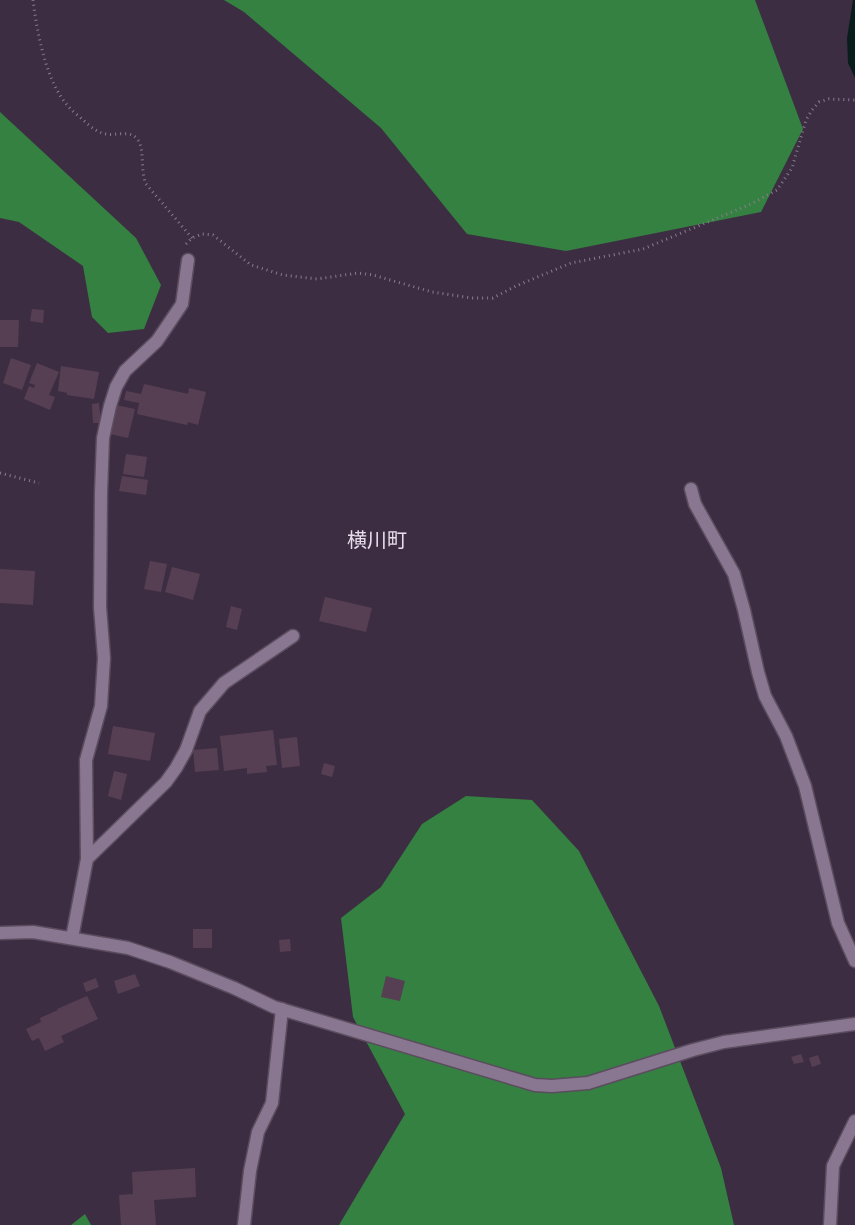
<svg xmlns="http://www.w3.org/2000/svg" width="855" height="1225" font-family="'Roboto Serif','Noto Sans JP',serif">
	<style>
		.forest { fill: #348141 }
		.water { fill: #0a1d1d }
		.building { fill: #563f53 }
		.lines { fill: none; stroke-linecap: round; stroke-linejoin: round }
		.minor-casing { stroke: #5b4c5f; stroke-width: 15 }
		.path { stroke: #897c8e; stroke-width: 3; stroke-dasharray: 1 4; stroke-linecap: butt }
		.minor { stroke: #897690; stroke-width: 12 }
		.labels { text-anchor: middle; stroke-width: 4.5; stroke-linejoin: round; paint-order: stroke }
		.quarter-label { font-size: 20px; fill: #e7ddeb; stroke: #3d2d43 }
	</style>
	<rect width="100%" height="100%" fill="#3d2d43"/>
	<path class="forest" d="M224,0H755L803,129L761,212L566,251L467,234L381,128L244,12Z
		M0,112L136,238L161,285L144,329L108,333L92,317L83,266L19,222L0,218Z
		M466,796L532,800L579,851L659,1006L721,1168L734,1225H339L405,1114L353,1017L341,918L381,887L422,824Z
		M85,1214L91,1225H71Z"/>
	<path class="water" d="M853,0H855V78L848,63L847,38Z"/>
	<path class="building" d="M32,309L44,310L43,323L30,321Z
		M0,320H19L18,347H0Z
		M11,358L31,365L22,390L3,383Z
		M37,363L59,372L49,395L55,397L50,410L24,399L29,386L34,388L35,385L29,383Z
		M61,366L99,372L94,399L67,395V393L58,391Z
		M144,384L188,394L189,388L206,392L198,425L188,422L187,425L137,414L139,403L124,400L126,391L141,394Z
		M99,403L101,423H93L92,404Z
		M116,405L135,409L128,438L110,434Z
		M126,454L147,457L144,477L123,474Z
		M122,476L148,480L146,495L119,491Z
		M150,561L167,564L161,592L144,589Z
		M172,567L200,574L193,600L165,592Z
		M0,569L35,571L33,605L0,603Z
		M325,597L372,608L366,632L319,621Z
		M231,606L242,609L237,630L226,627Z
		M113,726L155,733L150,761L108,754Z
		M273,730L277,765L266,766L267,772L247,774V768L224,771L220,736Z
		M297,737L300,766L282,768L279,739Z
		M217,748L219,770L195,772L193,750Z
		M324,763L335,766L332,777L321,774Z
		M114,771L127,774L121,800L108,796Z
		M193,929H212V948H193Z
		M290,939L291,951L280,952L279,940Z
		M135,974L140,986L118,994L114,981Z
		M386,976L405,981L400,1001L381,997Z
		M96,978L99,987L86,992L83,983Z
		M87,996L98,1019L61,1036L64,1042L45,1051L39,1038L32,1041L26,1029L41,1022L40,1018L58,1010L57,1009Z
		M801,1054L804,1062L794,1064L791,1057Z
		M818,1055L821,1064L812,1067L809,1058Z
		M195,1168L196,1197L154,1200L156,1225H121L119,1195L133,1194L132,1172Z"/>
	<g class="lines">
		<g class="minor-casing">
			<path id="minor" d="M691,489L695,504L734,574L744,610L758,672L765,696L786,736L805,786L838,923L855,961
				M87,859L166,782L176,768L186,750L200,711L224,683L293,636
				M0,933L33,932L128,948L170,962L234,988L274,1007L535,1085L552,1086L588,1083L693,1050L724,1042L855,1024
				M72,938L87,859L86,760L101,706L104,658L100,607L101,493L103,438L110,406L116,387L125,371L157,341L182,304L188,260
				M244,1225L250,1171L258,1132L272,1103L282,1009
				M830,1225L833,1166L855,1121"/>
		</g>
		<path class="path" d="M33,0C37,32 46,83 69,107C73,112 79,116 83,120C90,126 96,132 106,134C116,136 130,129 138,140C145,151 140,170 146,184L192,238
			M186,244L192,238L202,234L213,235L251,265L283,275L317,279L358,273L373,275L432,292L472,298H493L516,286L571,263L643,249L751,204L777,190L792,168L806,120L812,110L819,102L829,99L855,100
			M0,473L39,483"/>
		<use href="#minor" class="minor"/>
	</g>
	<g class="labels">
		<g class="quarter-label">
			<text x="377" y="547">横川町</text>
		</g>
	</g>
</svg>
